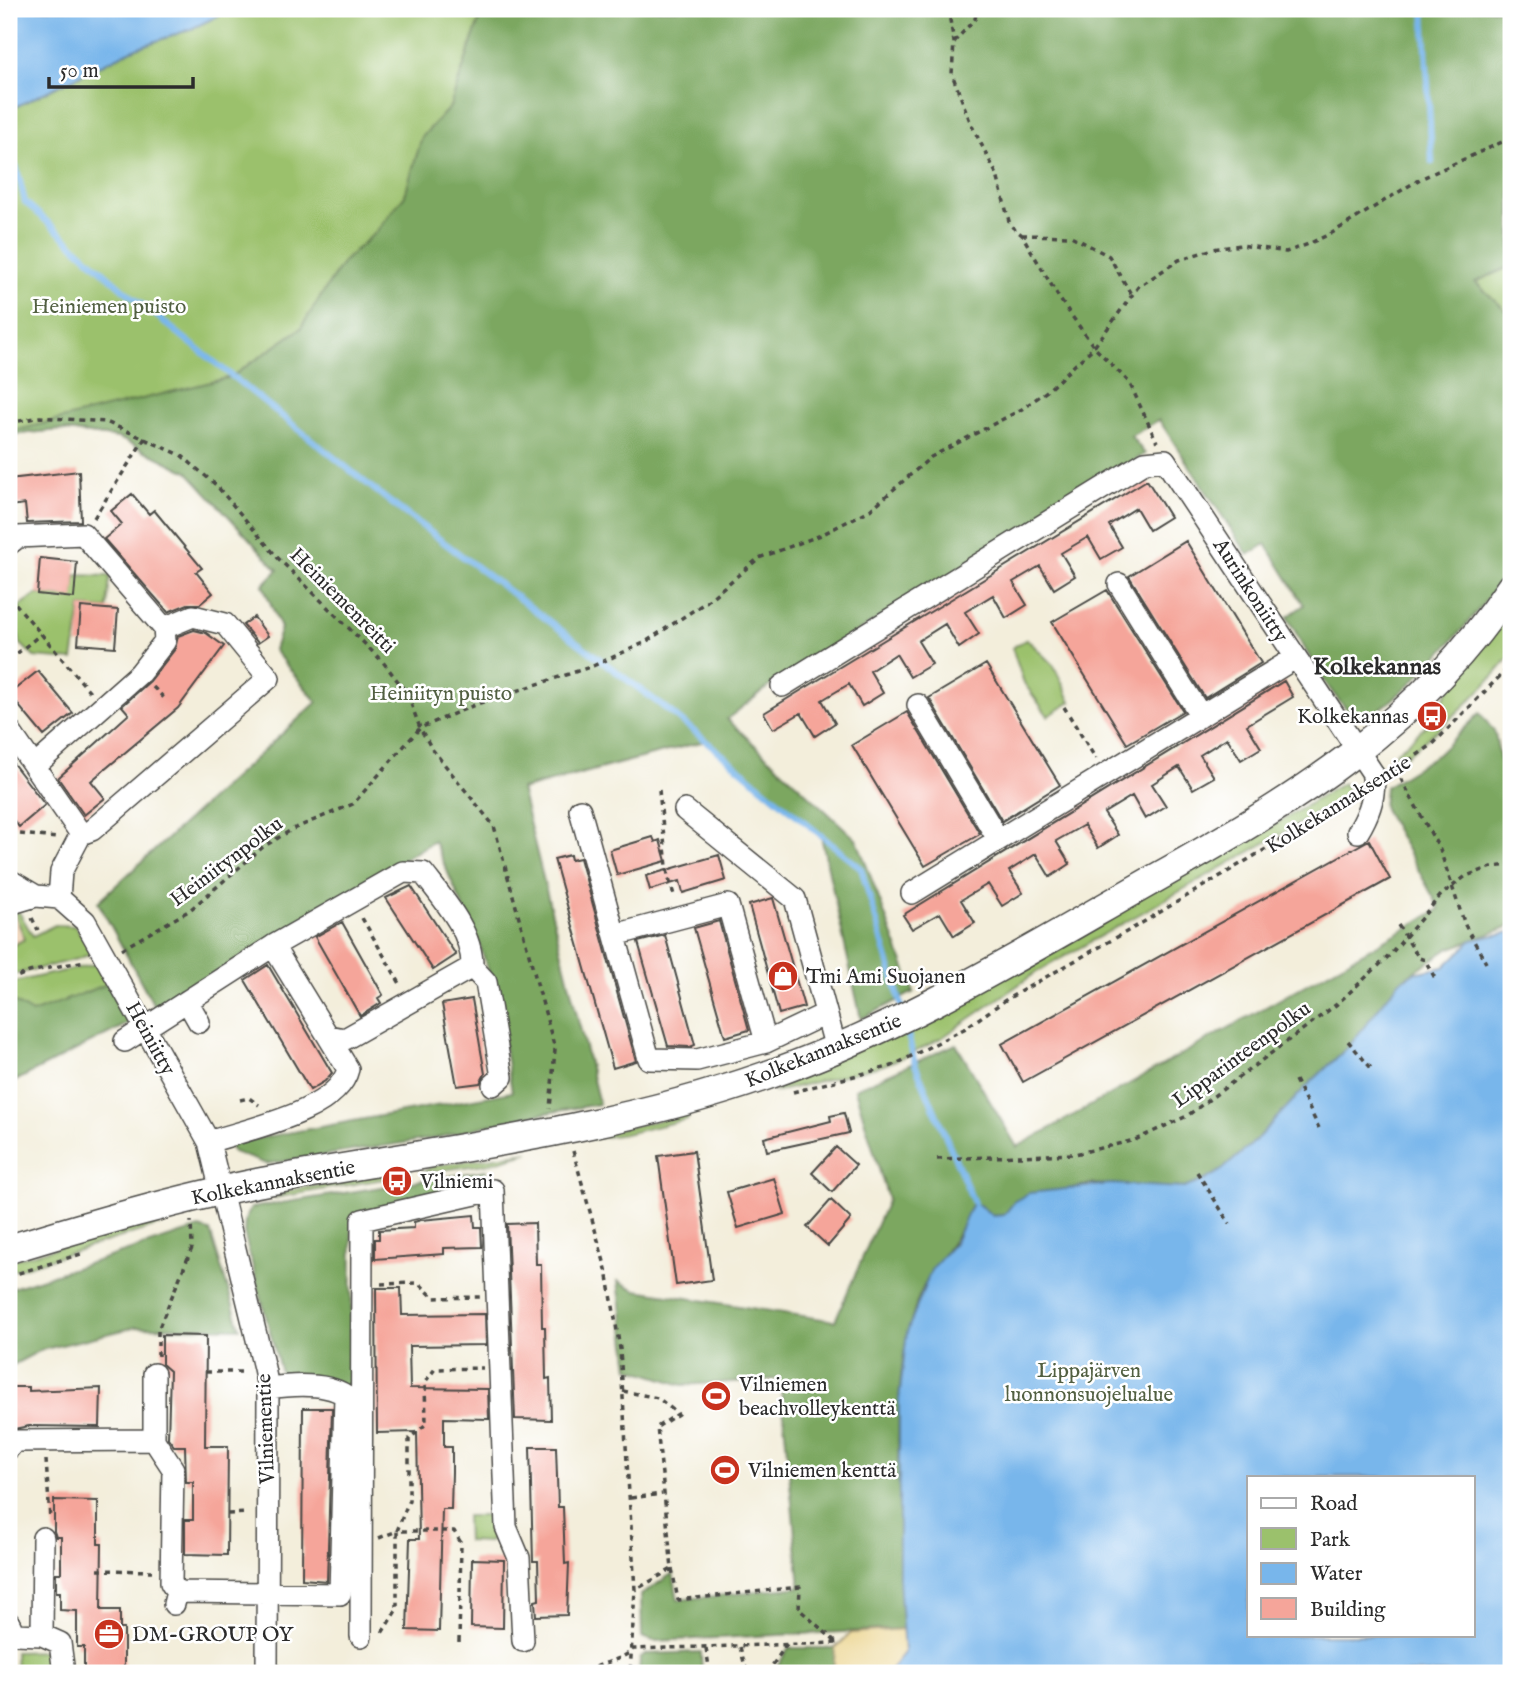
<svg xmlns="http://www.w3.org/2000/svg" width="1520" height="1682" font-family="'IM FELL English',serif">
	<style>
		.built { fill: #f0d6bc }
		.green { fill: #9bc16c; stroke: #63764c; stroke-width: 2 }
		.forest { fill: #7ca760; stroke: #546946; stroke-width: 2 }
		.sand { fill: #eeda9e; stroke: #8c8264; stroke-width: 2 }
		.water { fill: #78b6eb; stroke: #52708b; stroke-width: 2; fill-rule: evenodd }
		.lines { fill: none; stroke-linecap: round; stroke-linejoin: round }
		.stream { stroke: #78b6eb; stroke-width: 6 }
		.building { fill: #f5a59a }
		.minor-casing { stroke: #494845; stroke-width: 24 }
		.major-casing { stroke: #494845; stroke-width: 31 }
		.path { stroke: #494845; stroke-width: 3.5; stroke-dasharray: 5 5; stroke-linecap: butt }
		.minor { stroke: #fff; stroke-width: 21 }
		.major { stroke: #fff; stroke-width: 28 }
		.labels { text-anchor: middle; stroke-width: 5; stroke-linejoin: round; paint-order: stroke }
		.park-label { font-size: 21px; fill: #526042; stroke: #fff }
		.street-label { font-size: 21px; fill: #2b2b2b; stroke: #fff }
		.poi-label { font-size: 21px; fill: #2b2b2b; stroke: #fff; text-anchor: start }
		.quarter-label { font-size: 24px; font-weight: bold; fill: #2b2b2b; stroke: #fff }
	</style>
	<rect width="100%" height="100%" fill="#fff"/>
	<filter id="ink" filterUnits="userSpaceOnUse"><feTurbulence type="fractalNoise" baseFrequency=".0143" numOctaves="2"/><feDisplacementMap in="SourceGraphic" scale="14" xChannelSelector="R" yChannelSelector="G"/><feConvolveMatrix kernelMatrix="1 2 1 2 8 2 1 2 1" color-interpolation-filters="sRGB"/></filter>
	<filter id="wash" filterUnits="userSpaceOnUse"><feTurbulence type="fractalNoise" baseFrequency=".00686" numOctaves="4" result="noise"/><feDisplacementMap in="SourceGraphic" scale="28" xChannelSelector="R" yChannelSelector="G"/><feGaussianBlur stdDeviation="1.57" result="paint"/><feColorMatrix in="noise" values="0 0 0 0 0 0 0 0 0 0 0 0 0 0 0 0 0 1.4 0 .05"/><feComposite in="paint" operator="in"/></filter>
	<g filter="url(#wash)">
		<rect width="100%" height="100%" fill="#f3eedb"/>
		<path class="built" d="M9,906L25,939L9,947Z"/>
		<path class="green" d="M232,9H483L450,107L422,137L405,195L376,232L343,262L300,329L231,377L705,741L521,790L599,1104L517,1118L496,994L479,943L434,841L156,1009L98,902L317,702L274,650L281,628L263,585L278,570L188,472L119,438L60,430L9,435V110L136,48L191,29Z
			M1511,266V315L1475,282Z
			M76,575L110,576L107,609L81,607L73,660L34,657L20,643L13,611L37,594L73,598Z
			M1511,609V655L1508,659C1473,702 1433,736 1388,769L1389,759L1443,711L1441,704L1451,685Z
			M1027,639L1054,666L1071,702L1048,716L1024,683L1012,648Z
			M1343,783L1350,795L1037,972L943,1037L911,1054L881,1066L775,1092L779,1084L1263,832Z
			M14,912H19L33,936L55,925L75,926L94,952L81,958L9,976V947L25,939Z
			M97,964L129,1023L9,1084V983Z
			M688,1114V1119L625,1134L591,1139L606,1132Z
			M529,1152L491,1163L421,1173L433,1166Z
			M392,1172L400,1176L274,1198L287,1191Z
			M183,1212L185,1217L9,1272V1261Z
			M466,1516H486L492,1523L494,1537L489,1542L467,1541Z
			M45,1651L46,1673H16L15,1652Z"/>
		<path class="forest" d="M483,9H1511V266L1475,282L1511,315C1511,371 1511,428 1511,484C1511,508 1515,535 1511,559C1507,585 1388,720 1361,717C1338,715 1299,637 1287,617L1304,605L1266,544L1248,555L1159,420L1131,436L1145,454L771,685L727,719L857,840L914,992L861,1019L821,836L705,741L521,789L599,1104L517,1118L437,1138L266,1164L233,1152L227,1144L512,1092L496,994L479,943L434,841L156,1009L98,902L317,702L274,650L281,628L263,585L278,570L188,472L119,438L60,430L9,435V432L231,377L300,329L343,262L376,232L405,195L422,137L450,107Z
			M1480,713L1495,733L1507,798L1511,803V926L1448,949L1400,981L1349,1046L1305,1088L1252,1144L1222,1170L1205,1180L1184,1188L1091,1184L1015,1201L1004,1215L993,1216L979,1205L971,1206C958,1243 930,1265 917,1302C895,1363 898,1431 899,1496C899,1541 899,1585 904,1629L654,1641L642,1637L641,1595L673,1573L678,1600L800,1587L780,1379L682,1385L629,1368L618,1281L636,1290L835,1321L888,1199L855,1089L956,1044L1017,1147L1440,909L1383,807L1385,787L1438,754Z
			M110,983L129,1023L9,1084V999L32,1013Z
			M487,1170L486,1188L352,1218L351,1388L282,1377L244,1233L245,1220L251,1208Z
			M199,1228L210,1231L240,1328L136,1327L41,1350L9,1367V1289Z
			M789,1648H835L833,1673H773Z
			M701,1652L702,1673H639L640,1658L645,1654Z"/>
		<path class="sand" d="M904,1629V1653L888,1673H833L835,1648L851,1633Z"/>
		<path class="water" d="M9,9H232L191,29L136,48L9,110Z
			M1511,932V1673H888L904,1653L899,1578V1400L907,1332L931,1270L955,1242L971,1205H979L993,1216L1004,1215L1015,1201L1029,1193L1111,1184L1184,1188L1205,1180L1222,1170L1252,1144L1305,1088L1349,1046L1400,981L1414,973L1444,967L1472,940ZM1249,1477H1473V1635H1249Z"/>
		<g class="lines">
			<path class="stream" d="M1424,9L1432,162
				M9,158L17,169L25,202L124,290L390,502L673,714L861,868L902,1008
				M906,1026L915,1064L974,1203"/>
		</g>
		<g id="blocks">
			<path class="building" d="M79,471L81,521L27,523L25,504L9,506V479Z
				M1147,480L1170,517L1149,530L1136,508L1109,525L1122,547L1101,559L1088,537L1061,553L1075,576L1054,589L1040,566L1013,582L1027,605L1006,618L993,595L965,612L979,634L959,648L945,624L918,641L932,664L910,677L896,654L870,671L883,693L862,706L849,684L822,700L835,723L815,736L801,713L773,729L764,713Z
				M132,494L149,514L154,510L202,568L196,572L213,593L200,604H188L168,612L104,539L122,524L111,511Z
				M1186,541L1261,663L1205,698L1129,576Z
				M40,558L77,562L74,598L37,594Z
				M1107,590L1183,711L1127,744L1052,622Z
				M81,607L118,610L115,647L78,644Z
				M254,617L268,636L258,643L243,625Z
				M194,630L206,633L224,646L178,708L91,781L105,798L84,815L58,778L129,714L122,706L150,681L175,649L178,636Z
				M986,664L1060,785L1002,821L929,698Z
				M38,671L73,713L44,736L9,694Z
				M1284,681L1293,697L1247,725L1261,748L1241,760L1227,738L1200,755L1214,777L1193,789L1179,767L1152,784L1166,806L1145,819L1132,796L1104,813L1118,835L1098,848L1084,825L1056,841L1070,864L1050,877L1036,854L1009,871L1023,893L1002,906L988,884L961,900L975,923L954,936L940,913L912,929L903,915Z
				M907,712L980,834L925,866L852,745Z
				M9,758L45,805L19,827L9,815Z
				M653,837L655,842L660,840L666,861L617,875L610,850Z
				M1369,840L1390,879L1023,1082L1002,1044Z
				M570,855L571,860L580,858L636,1061L613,1068L554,859Z
				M719,855L726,880L683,893L680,881L650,890L646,876Z
				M411,886L456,955L433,970L386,898Z
				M773,898L804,1007L779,1014L749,905Z
				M719,921L749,1030L725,1037L694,928Z
				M342,922L383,995L378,998L381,1003L360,1016L315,937Z
				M665,935L695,1045L690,1047L668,1046L638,942Z
				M268,965L332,1073L325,1081L310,1090L245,980Z
				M472,999L485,1074L480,1083L457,1086L442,1004Z
				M844,1113L849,1133L767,1151L764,1138L831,1121L830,1116Z
				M836,1147L856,1165L832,1192L812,1173Z
				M694,1151L712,1280L676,1285L658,1156Z
				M774,1178L785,1214L738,1228L727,1192Z
				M831,1200L851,1219L828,1246L807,1227Z
				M474,1215L475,1227H481L482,1247L444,1248V1254L375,1259V1239H379V1230L414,1228V1222L421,1220Z
				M535,1223L536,1264H541L542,1327H545L546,1379L550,1378L551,1420L515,1419L507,1224Z
				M376,1288H401L402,1315L485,1314L486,1345L409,1346L410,1388L488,1389L489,1419L444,1418V1447H452V1472L451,1509H442L439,1631L407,1630L410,1539H419L417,1432L377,1433Z
				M162,1335L206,1336L205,1446H228L227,1555L185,1554V1520H193V1482H186L185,1446H174L168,1438L170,1371L162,1364Z
				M9,1387H29V1391L101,1388L100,1427L29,1426L9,1430Z
				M303,1408H332L327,1581L302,1579Z
				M530,1447H556L558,1507H563L565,1564L569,1563L567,1615L536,1616L535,1601L539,1600L538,1561H533Z
				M54,1500L98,1501V1544H102L101,1610H120V1629H124V1673H84V1647H77V1611L60,1610V1592H56V1573H61V1537H56L54,1531Z
				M472,1559L504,1560L503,1628L471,1627Z"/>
		</g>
	</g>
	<g filter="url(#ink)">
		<use href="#blocks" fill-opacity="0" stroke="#494845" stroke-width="2"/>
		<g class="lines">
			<g class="minor-casing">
				<path id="minor" d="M9,544L18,537L83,534L164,628L165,641L140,673L36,765
					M1119,584L1201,716
					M782,686L1145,462L1165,460L1372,772C1377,792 1369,814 1358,832
					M918,705L998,839
					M9,730L81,834
					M580,810L649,1059L697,1060L766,1042L825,1014
					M685,810L795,899L836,1049
					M9,880L36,896L59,898
					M912,893L1295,658
					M59,898L85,921L209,1142L264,1368L268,1388L267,1673
					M59,898L61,872L81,834L92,830L269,678L225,624L193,616L164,628
					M9,904L36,896
					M615,935L728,905L766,1042
					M472,967L486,982L502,1077L493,1085
					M187,1001L199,1022
					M125,1041L273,946L403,872L423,873C443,899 473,932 472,967L345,1039L328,1036L273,946
					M209,1142C247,1129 338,1112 348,1069L328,1036
					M154,1440V1374
					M9,1448L15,1441L154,1440L173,1469L171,1583L177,1592L174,1604
					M177,1592L340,1594L345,1395C326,1382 290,1385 268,1388
					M9,1623L14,1634L42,1635L43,1538
					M42,1635L60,1643L64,1673
					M361,1636L362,1220L493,1190L506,1527L519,1558L523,1641"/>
			</g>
			<g class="major-casing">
				<path id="major" d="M9,1249C92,1224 176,1199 262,1182C429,1151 604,1133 765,1076C904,1028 1029,950 1156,878C1298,798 1418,726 1511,587"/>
			</g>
			<path class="path" d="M948,9L954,42L952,74L971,124L997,175L1010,225L1022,235L1059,298L1094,347L1129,382L1157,442
				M954,42L975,19L977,9
				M1022,235L1071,236L1109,256L1132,296
				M9,423L40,417L106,422L181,455L216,485L277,557L383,662L407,693L420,728L432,749L494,826L555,1049L550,1109
				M94,518L145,438
				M9,596L91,693
				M9,660L41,634
				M153,687L165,699
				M1064,707L1096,759
				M1396,770L1440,850L1465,925L1486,963
				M1392,772L1432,745L1511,665
				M659,790L668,876L675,898
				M20,834L57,838
				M32,918L38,930
				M362,918L402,987
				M1398,925L1419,958L1425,960L1436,980
				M122,949L190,910L263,847L293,829L353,804L420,728L477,704L593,666L644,643L706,602L759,558L821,535L870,510L931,457L1022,409L1047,391L1094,347L1138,287L1179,260L1213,249L1241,245L1286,252L1306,245L1332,233L1420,179L1511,138
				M9,980L29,972L85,961
				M1348,1041L1371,1068
				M1295,1080L1319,1128
				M793,1092L892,1066L964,1029L1007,999L1135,927L1353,797
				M240,1100L249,1098L259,1105
				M573,1151L608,1276L620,1349L635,1590L630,1673
				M937,1159L1075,1154L1135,1140L1187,1116L1337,1004L1390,955L1441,895L1466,876L1492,867L1511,865
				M1197,1172L1230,1224
				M9,1276L84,1253
				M381,1284L419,1283L434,1298L480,1297
				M158,1356V1330L192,1248L191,1221
				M206,1372H246
				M623,1391L658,1398L678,1414L657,1427L672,1569L635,1590
				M46,1460L50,1519
				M631,1498L662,1494
				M228,1514L248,1513
				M379,1538L397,1531V1609L382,1633
				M672,1569L678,1600L800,1587L799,1609L837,1643
				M98,1570L152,1571
				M459,1642L461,1543L454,1531H397L409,1500V1439L426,1424L425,1382L435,1369L483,1368
				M740,1647L745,1666L751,1673
				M706,1648L710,1673
				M588,1673C601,1660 620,1663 633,1649L837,1643
				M767,1673L787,1644"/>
			<use href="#minor" class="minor"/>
			<use href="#major" class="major"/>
		</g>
	</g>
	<defs>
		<g id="bus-disc" transform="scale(1.575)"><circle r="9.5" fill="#c8321e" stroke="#fff"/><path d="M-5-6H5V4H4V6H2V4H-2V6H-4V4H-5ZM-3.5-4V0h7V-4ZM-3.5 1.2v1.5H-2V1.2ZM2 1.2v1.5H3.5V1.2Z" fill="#fff"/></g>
		<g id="shop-disc" transform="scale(1.575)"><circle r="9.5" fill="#c8321e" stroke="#fff"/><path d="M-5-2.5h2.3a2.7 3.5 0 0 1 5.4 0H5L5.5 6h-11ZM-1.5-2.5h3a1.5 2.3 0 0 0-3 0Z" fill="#fff"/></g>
		<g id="stadium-disc" transform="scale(1.575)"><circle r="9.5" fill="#c8321e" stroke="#fff"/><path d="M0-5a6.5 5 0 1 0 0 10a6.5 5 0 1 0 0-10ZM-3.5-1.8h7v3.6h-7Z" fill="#fff"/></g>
		<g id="office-disc" transform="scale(1.575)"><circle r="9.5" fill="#c8321e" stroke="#fff"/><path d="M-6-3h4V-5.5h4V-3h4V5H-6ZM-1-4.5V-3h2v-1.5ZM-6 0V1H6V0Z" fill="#fff"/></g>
	</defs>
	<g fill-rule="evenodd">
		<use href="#bus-disc" x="1432" y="716"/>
		<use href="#shop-disc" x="783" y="976"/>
		<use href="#bus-disc" x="397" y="1181"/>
		<use href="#stadium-disc" x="716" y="1396"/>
		<use href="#stadium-disc" x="725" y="1470"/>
		<use href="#office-disc" x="109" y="1634"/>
	</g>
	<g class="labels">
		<g class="park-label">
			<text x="109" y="313">Heiniemen puisto</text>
			<text x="441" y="700">Heiniityn puisto</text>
			<text x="1089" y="1377">Lippajärven<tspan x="1089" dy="24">luonnonsuojelualue</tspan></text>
		</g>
		<g class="street-label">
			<text transform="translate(1251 590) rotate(57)" y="7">Aurinkoniitty</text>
			<text transform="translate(343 600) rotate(45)" y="7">Heiniemenreitti</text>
			<text transform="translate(1338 804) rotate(-32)" y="7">Kolkekannaksentie</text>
			<text transform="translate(226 861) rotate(-37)" y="7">Heiniitynpolku</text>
			<text transform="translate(151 1038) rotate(61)" y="7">Heiniitty</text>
			<text transform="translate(823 1050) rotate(-22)" y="7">Kolkekannaksentie</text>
			<text transform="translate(1241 1054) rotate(-36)" y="7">Lipparinteenpolku</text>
			<text transform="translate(273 1182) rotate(-11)" y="7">Kolkekannaksentie</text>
			<text transform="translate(265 1429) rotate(-92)" y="7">Vilniementie</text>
		</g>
		<g class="poi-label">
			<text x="1409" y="723" text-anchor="end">Kolkekannas</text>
			<text x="806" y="983">Tmi Ami Suojanen</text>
			<text x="420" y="1188">Vilniemi</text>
			<text x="739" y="1391">Vilniemen<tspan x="739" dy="24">beachvolleykenttä</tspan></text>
			<text x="748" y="1477">Vilniemen kenttä</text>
			<text x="132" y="1641">DM-GROUP OY</text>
		</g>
		<g class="quarter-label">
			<text x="1377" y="674">Kolkekannas</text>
		</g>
	</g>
	<rect width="1520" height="1682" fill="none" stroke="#fff" stroke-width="35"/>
	<rect x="1247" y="1476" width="228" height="161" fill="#ffffff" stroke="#aaaaaa" stroke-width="2"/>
	<rect x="1261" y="1498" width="35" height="10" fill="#ffffff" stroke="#aaaaaa" stroke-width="2"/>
	<text x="1310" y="1510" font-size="21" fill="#2b2b2b">Road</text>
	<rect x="1261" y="1528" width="35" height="21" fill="#9bc16c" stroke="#aaaaaa" stroke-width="2"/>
	<text x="1310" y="1546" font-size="21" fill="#2b2b2b">Park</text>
	<rect x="1261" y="1563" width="35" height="21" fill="#78b6eb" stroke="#aaaaaa" stroke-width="2"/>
	<text x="1310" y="1580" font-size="21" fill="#2b2b2b">Water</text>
	<rect x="1261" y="1598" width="35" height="21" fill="#f5a59a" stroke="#aaaaaa" stroke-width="2"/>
	<text x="1310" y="1616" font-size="21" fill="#2b2b2b">Building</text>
	<path d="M49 77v10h144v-10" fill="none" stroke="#2b2b2b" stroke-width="3.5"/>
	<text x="60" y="77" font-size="21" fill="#2b2b2b" stroke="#ffffff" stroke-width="5" paint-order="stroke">50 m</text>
</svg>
